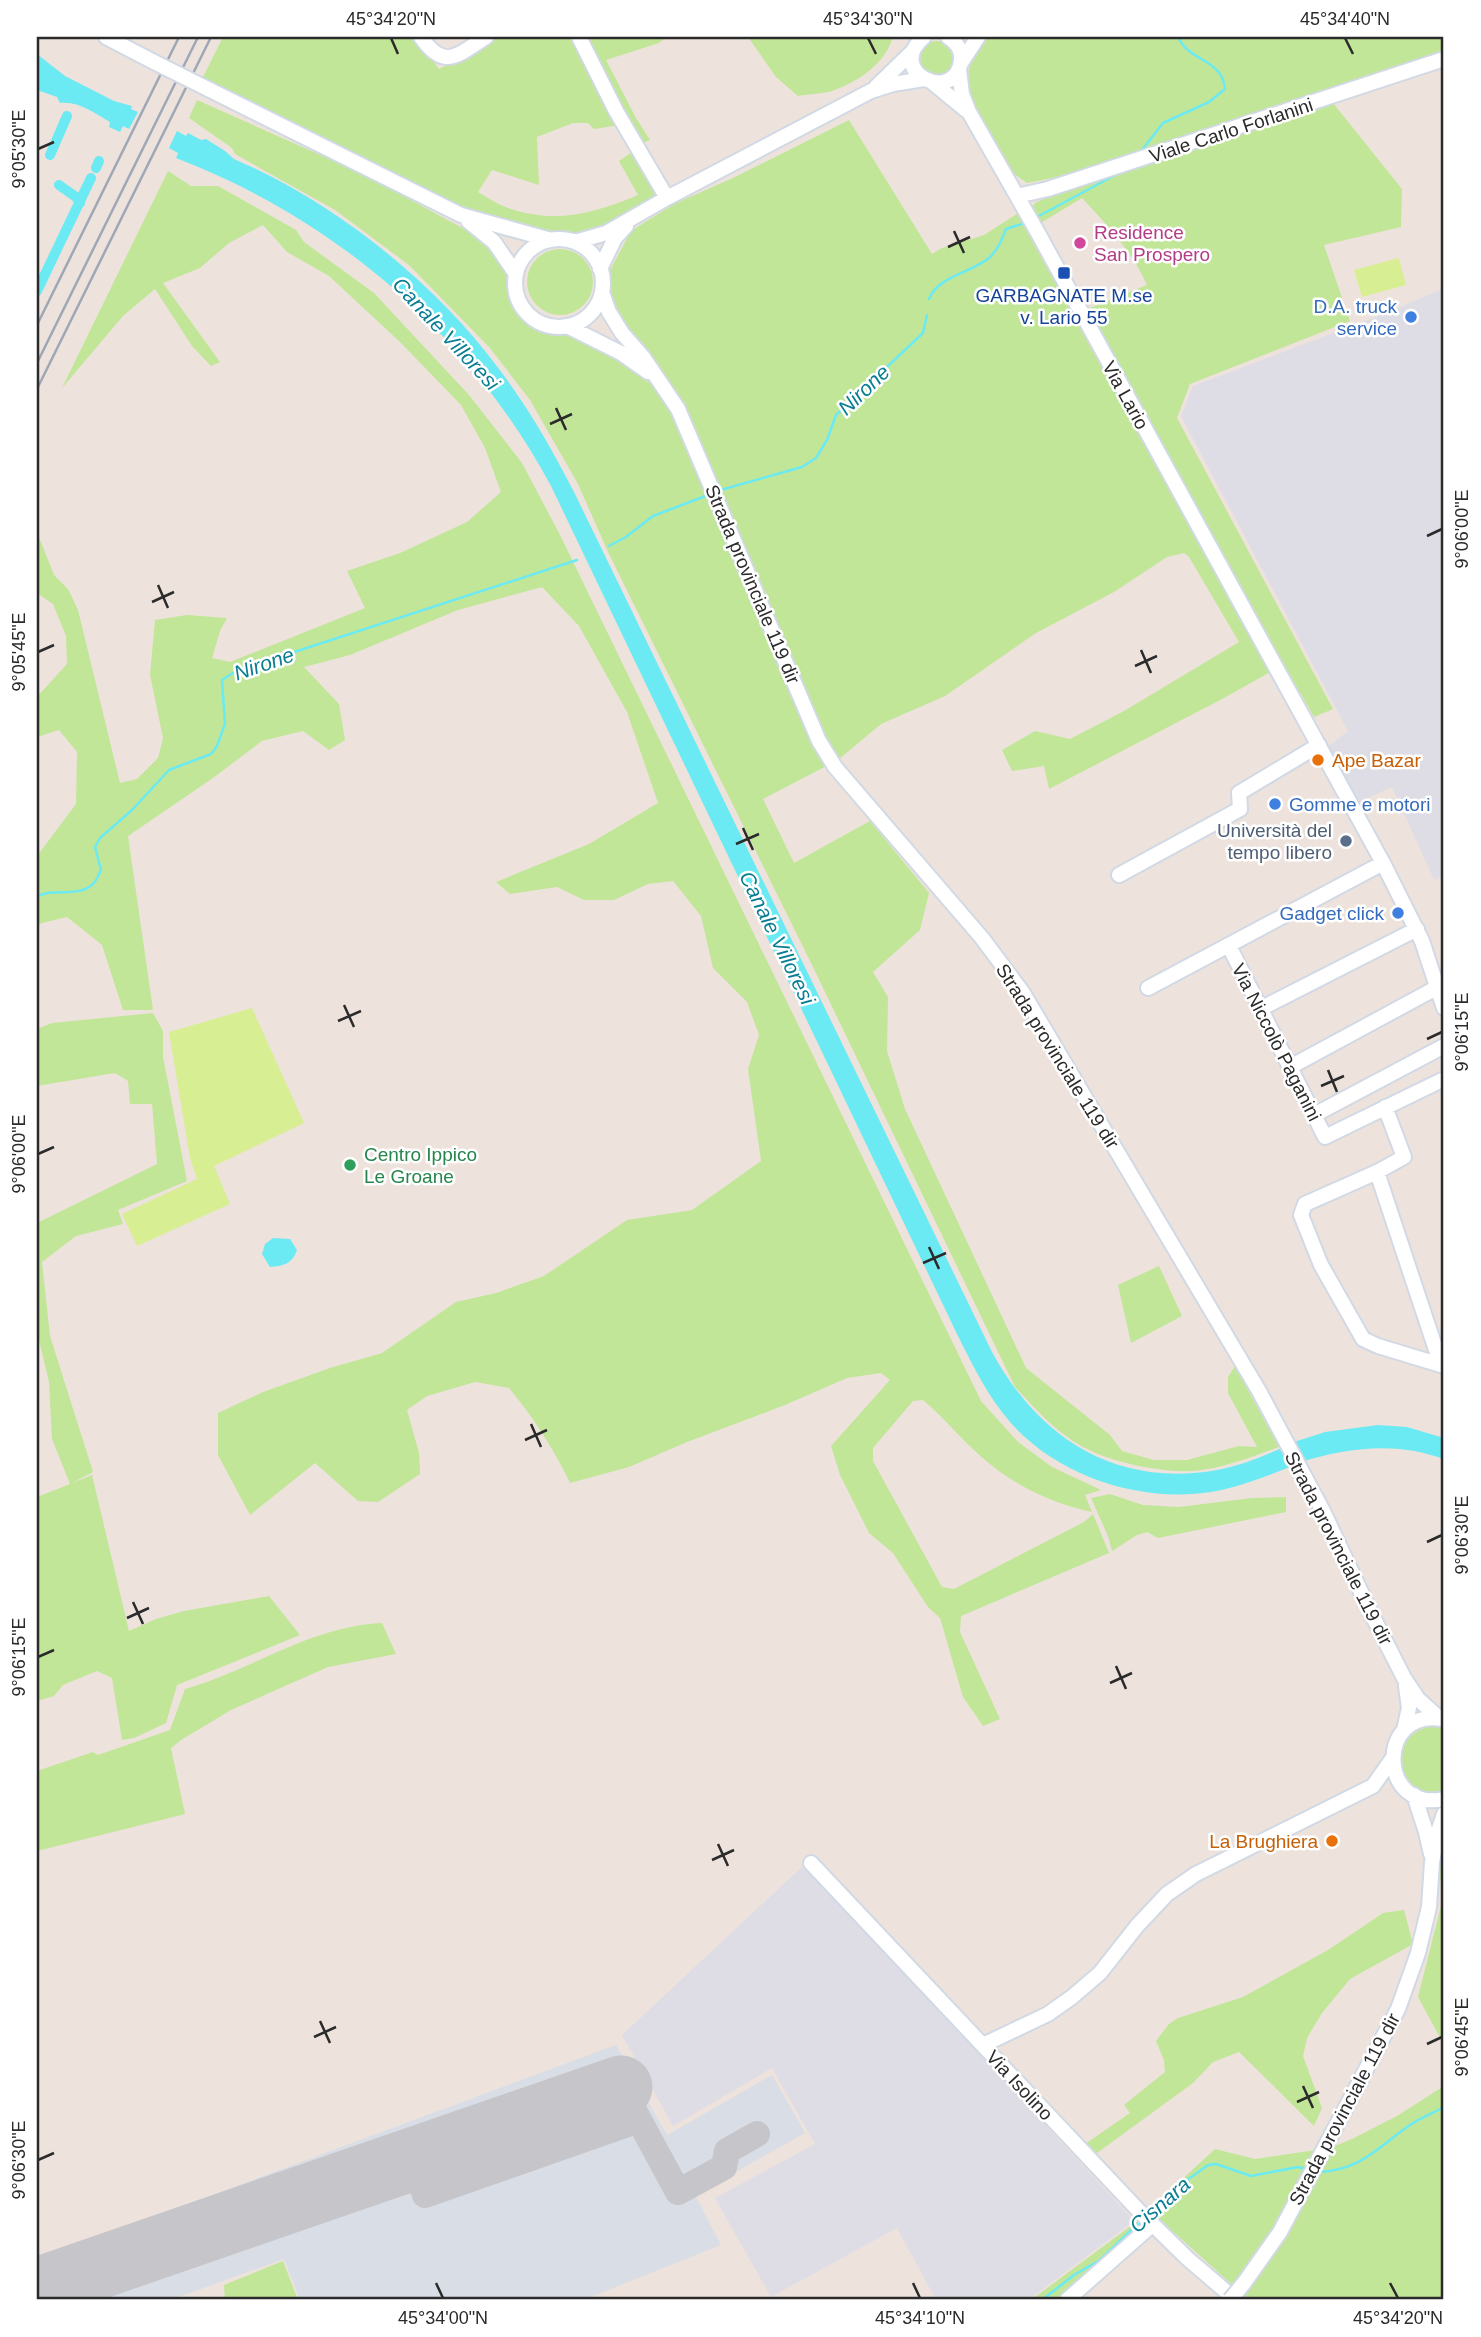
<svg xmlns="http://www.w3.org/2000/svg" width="1481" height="2337" font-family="Helvetica,sans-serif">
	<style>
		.industrial { fill: #dedde5 }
		.airport { fill: #d8dde6 }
		.green { fill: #c1e697 }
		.pitch { fill: #d8ee92 }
		.water { fill: #6beaf3 }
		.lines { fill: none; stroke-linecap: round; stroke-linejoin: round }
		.stream { stroke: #6beaf3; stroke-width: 2.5 }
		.canal { stroke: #6beaf3; stroke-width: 10 }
		.taxiway { stroke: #c6c5c9; stroke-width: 26 }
		.runway { stroke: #c6c5c9; stroke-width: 63 }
		.minor-casing { stroke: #d1d9e4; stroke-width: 18 }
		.minor { stroke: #fff; stroke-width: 14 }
		.rail { stroke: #9fa7b6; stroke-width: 2.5 }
		.minor-bridge-casing { stroke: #d1d9e4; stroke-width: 18; stroke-linecap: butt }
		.minor-bridge { stroke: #fff; stroke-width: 14 }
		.ticks { fill: none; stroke: #2b2b2b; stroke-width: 2.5 }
		.hotel-dot { fill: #d1479c; stroke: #fff; stroke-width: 2.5 }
		.transit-dot { fill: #1a4fb4; stroke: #fff; stroke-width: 2.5 }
		.shop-dot { fill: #3f7fe0; stroke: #fff; stroke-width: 2.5 }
		.food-dot { fill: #e8710a; stroke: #fff; stroke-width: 2.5 }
		.service-dot { fill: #5c6f8a; stroke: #fff; stroke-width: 2.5 }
		.leisure-dot { fill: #2e9e5b; stroke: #fff; stroke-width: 2.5 }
		.labels { text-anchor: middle; stroke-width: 5; stroke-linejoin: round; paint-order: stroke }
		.street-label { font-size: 19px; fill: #2b2b2b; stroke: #fff }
		.hotel-label { font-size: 19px; fill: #b23c85; stroke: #fff; text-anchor: start }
		.transit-label { font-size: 19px; fill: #164399; stroke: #fff }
		.shop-label { font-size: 19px; fill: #366cbe; stroke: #fff; text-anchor: end }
		.food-label { font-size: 19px; fill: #c56008; stroke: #fff; text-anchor: start }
		.service-label { font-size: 19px; fill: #4e5e75; stroke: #fff; text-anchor: end }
		.leisure-label { font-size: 19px; fill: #27864d; stroke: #fff; text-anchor: start }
		.water-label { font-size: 21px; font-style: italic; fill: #097e93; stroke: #fff }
		.neatline { fill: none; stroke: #2b2b2b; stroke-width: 2.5 }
		.ticks-label { font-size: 18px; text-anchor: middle; fill: #2b2b2b }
	</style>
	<rect width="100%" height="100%" fill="#ede3dc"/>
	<path class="industrial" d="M1444,288V875L1434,880L1392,787L1359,802L1329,746L1348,731L1181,416L1193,386L1394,310Z
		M804,1865L1134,2221L1028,2300H936L897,2228L771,2297L715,2198L815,2144L772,2068L673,2126L622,2035Z"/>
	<path class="airport" d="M616,2045L667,2135L772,2075L805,2133L695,2195L721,2245L583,2300H300L284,2259L170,2300H37V2260Z"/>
	<path class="green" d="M223,37H416L439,69L498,37H572L620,125L594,129L588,123H573L537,137L539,185L492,170L478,192C488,198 500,206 511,209C557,224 595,213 638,195L619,161L634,151L661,194L609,223L586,233L553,234L493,219L439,196L341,147L210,88L213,82L203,77Z
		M585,37H666L659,43L606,60L636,118L650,140L639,145Z
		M748,37H893C884,65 859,81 832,91C822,94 809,94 798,96L776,77Z
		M987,37H1444V55L1333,103L1402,189L1401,227L1324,245L1350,321L1190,384L1177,418L1333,709L1314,717L1125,387L1085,310L1147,285C1132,251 1107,225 1082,198L1039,224L1031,209L1035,203L1080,182L1077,173L1027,183L1013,173L973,107L967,86L969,68L982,39Z
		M920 58a17 17 0 1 1 34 0a17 17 0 1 1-34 0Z
		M197,100L363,174L477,236L504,267L517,310L527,320L545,330L564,331L624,360L648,382L660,371L633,338L611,297L609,272L631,231L674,204L735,177L849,120L932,254L942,248L984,235L1020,212L1036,248L1272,671L1224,698L1049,789L1044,766L1012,771L1002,750L1035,731L1070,739L1124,711L1239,642L1189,557L1184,553L1167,557L1114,592L1036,633L945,696L881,724L838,760L763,799L794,863L870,821L929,893L920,930L873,972L888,997L887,1051L905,1109L1026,1368L1110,1435L1122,1451L1154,1460H1187L1239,1446L1257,1447L1228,1393V1377L1235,1366L1279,1447C1254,1456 1229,1466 1202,1470C1183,1473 1163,1470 1144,1467C1079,1454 1058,1434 1015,1387L812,965L609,554L578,484L530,400L490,348L409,265L335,210L235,154L232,148L189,118Z
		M168,171L191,186H218L296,230L304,242L374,293L469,395L522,463L560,535L981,1401L1018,1442L1052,1467L1101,1490L1085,1495L1092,1512C1049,1503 1005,1481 973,1449C956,1433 941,1415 923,1400L913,1401L873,1448V1461L942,1587L954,1589L1084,1522L1093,1514L1109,1553L961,1616L960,1632L1000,1719L983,1726L963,1697L940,1618L928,1607L893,1553L869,1533L840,1475L831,1446L890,1380L881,1373L847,1378L785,1405L687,1442L629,1467L570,1483C554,1449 533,1417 509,1388L475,1382L427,1396L407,1410L419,1453L420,1474L378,1502L358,1501L315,1463L250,1515L218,1455V1413L263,1392L330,1368L382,1353L456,1302L496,1293L544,1276L627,1220L692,1210L761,1161L748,1069L759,1035L747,1002L713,968L701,916L673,881L648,884L614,900H584L557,887L510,894L496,882L589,844L658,803L627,712L579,626L542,587L458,610L350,655L304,667L339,704L345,740L329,750L303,731L262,741L213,778L128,836L153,1010H123L102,945L67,917L42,923L37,926V856L76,804L77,752L59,730L37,737V697L67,664L66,636L53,604L37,593V532L54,575L68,589L78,610L120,783L137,779L158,758L163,738L150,675L155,620L187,615L227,618L220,631L212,658L230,662L365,608L347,571L400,553L467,522L501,492L485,448L461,405L400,342L329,276L287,252L263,225L229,243L200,268L163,283L220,362L211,366L192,346L155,289L123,316L62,388Z
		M527 282a33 33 0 1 1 66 0a33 33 0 1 1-66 0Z
		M153,1013L163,1031V1057L187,1181L118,1210L123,1224L76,1236L42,1262L50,1336L93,1472L72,1483L92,1475L129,1631L156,1619L184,1611L269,1596L300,1635L177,1685L166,1723L134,1738L122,1740L112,1678L97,1671L63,1685L54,1696L37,1701V1497L70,1484L52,1439L49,1382L37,1332V1223L157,1164L152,1104H130L128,1081L115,1073L37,1086V1029L52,1023Z
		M1159,1266L1182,1316L1131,1343L1118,1285Z
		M1110,1494L1143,1505L1179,1507L1252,1498L1286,1497V1512L1158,1538L1147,1532L1137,1535L1112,1551L1108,1536L1091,1498Z
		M382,1623L396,1654L328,1667L231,1710L181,1740L171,1748L185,1814L37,1851V1771L93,1752L98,1755L170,1730L185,1689C252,1670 311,1626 382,1623Z
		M1437,1725L1444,1727V1793C1439,1793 1433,1794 1428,1794C1391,1789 1388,1730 1437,1725Z
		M1444,1837V2045L1418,1997L1444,1894C1437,1876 1441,1856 1444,1837Z
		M1404,1910L1413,1944L1350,1979L1322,2013L1307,2038L1303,2056L1322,2108L1314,2126L1239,2052L1213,2062L1193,2083L1097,2153L1085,2144L1130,2113L1124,2105L1165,2072L1164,2060L1156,2041L1169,2024L1178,2018L1243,1997L1328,1950L1383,1913Z
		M1444,2086V2300H1366L1362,2298L1357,2300H1249L1157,2217L1072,2289L1056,2300H1031L1136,2222L1215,2149L1255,2159L1330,2148L1352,2139L1397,2116Z
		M283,2261L298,2300H225L224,2285Z"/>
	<path class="pitch" d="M1399,258L1406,285L1362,297L1354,270Z
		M252,1008L304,1123L214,1166L230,1204L137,1246L122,1214L197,1179L190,1158L169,1032Z"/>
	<path class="water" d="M37,54L65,76L114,101L132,106L131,109L138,112L129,129L123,126L120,132L109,127L110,122C94,113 79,101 60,103L57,97L37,90Z
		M177,131L186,136L188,133L201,140L206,139L225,151L234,159C334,202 434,281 499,369C528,407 552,449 574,492L992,1352C1039,1439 1116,1488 1217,1470C1240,1466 1261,1457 1282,1448L1292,1466C1265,1477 1239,1487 1211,1492C1140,1503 1058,1476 1011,1423C988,1397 973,1366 958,1336L551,486C470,335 336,219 176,158L178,153L169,148Z
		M273,1238L290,1239L297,1250C292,1264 283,1266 270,1267L262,1254L265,1244Z
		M1378,1425L1407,1427L1444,1438V1459C1397,1442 1351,1447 1304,1461L1294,1442L1325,1432Z"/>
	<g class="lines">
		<path class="stream" d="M1142,150L1163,123L1209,102L1225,89C1222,58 1190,63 1178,37
			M1037,217L1117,174
			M929,299C938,276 971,273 989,258C998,250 1002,239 1006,229L1028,222
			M717,491L802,467L816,458L827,440L836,415L923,333L927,315
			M609,546L626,537L653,516L708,495
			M37,897C52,887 76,898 92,885C96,882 99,874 101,870L95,847L100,838L132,810L169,770L211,754L217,746L225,724L222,680L236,671L577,560
			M1319,2172C1361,2170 1378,2147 1410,2125C1421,2118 1433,2113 1444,2107
			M1149,2215L1168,2194L1208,2165L1216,2164L1251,2176L1298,2167L1306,2169
			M1042,2300L1074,2275L1100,2260L1141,2221"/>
		<path class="canal" d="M50,155L67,116
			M96,168L99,161
			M59,185L76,197L80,203
			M37,291L91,178"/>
		<path class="taxiway" d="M639,2120L678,2192L724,2167L727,2151L757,2134
			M412,2158L425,2195L639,2120L621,2087"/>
		<path class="runway" d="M37,2289L621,2087"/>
		<g class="minor-casing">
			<path id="minor" d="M106,37L152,61
				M421,37C444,71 458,55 486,37
				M579,37L616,111L667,198
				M924,37C883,72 956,106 961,60C962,50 956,42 948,37
				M961,63L978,37
				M959,69L962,94L969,112L1038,233L1383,863L1422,941L1444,1008
				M932,82L966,110
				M876,87L913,51
				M208,89L461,215L551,240
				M1017,196L1048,189L1444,59
				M468,221L494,242L516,274
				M515 283a44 44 0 1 1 88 0a44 44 0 1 1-88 0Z
				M575,242L606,233L667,198L871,91L893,84L924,79
				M600,269L615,238L626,226
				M602,292L609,312L622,333L643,357L678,409L819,741L835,767L982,938L1023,993L1259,1391L1323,1511L1368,1607L1404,1678L1418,1699L1439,1718
				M567,326L621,353L648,372
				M1119,875L1240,809L1239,793L1319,745
				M1229,946L1325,1137L1444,1079
				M1148,988L1383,863
				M1260,1009L1417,929
				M1290,1067L1438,987
				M1385,1107L1404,1157L1377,1172L1305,1204L1301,1215L1321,1265L1363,1339L1378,1346L1444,1366
				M1314,1115L1444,1046
				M1377,1172L1441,1365
				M1442,1719C1376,1708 1378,1813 1444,1799
				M1404,1730L1409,1708L1406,1686
				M1414,1795L1426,1832L1431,1854
				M811,1863L1139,2211L1188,2259L1236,2300
				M983,2045L1048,2014L1072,1997L1100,1973L1137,1926L1167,1894L1196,1874L1373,1786L1392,1759
				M1244,2283L1280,2232L1398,2009L1418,1953L1429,1907L1432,1862L1438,1832L1444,1814
				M1067,2300L1152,2225"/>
		</g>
		<use href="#minor" class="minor"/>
		<path class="rail" d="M37,325L179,37
			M37,363L198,37
			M37,389L211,37"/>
		<g class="minor-bridge-casing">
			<path id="minor-bridge" d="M152,61L208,89
				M1230,2300L1244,2283"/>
		</g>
		<use href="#minor-bridge" class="minor-bridge"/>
	</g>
	<path class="ticks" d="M391,38L398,54M868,38L876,54M1345,38L1353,54M38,149L54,142M954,231L964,253M948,247L970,237M556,408L566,430M550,424L572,414M1427,536L1442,529M158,585L168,608M152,602L174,592M1141,650L1151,673M38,652L54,645M1135,666L1157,656M743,828L753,850M736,844L759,834M344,1005L354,1027M338,1021L361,1011M1427,1039L1442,1032M1328,1070L1337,1092M1321,1086L1344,1076M38,1154L54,1147M929,1247L939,1269M923,1263L946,1253M531,1424L541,1447M525,1440L547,1430M1427,1542L1442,1535M133,1602L143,1624M127,1618L149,1608M38,1657L54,1650M1116,1666L1126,1689M1110,1683L1132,1673M718,1844L728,1866M712,1860L734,1850M320,2021L330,2043M314,2037L336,2027M1427,2044L1442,2037M1303,2086L1313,2108M1297,2102L1319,2092M38,2160L54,2153M436,2283L443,2298M913,2283L920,2298M1390,2283L1398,2298"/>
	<circle class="hotel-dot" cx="1080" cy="243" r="7"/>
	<rect class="transit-dot" x="1057" y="266" width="14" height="14" rx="3.5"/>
	<g class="shop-dot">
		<circle cx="1411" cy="317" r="7"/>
		<circle cx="1275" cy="804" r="7"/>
		<circle cx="1398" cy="913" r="7"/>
	</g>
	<g class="food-dot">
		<circle cx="1318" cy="760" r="7"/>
		<circle cx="1332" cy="1841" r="7"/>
	</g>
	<circle class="service-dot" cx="1346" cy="841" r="7"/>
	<circle class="leisure-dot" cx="350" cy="1165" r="7"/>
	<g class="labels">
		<g class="street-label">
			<text transform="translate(1231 130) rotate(-18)" y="7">Viale Carlo Forlanini</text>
			<text transform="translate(1126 395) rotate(61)" y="7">Via Lario</text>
			<text transform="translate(753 584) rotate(67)" y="7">Strada provinciale 119 dir</text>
			<text transform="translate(1277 1042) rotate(63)" y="7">Via Niccolò Paganini</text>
			<text transform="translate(1058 1056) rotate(58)" y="7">Strada provinciale 119 dir</text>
			<text transform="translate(1339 1548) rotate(63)" y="7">Strada provinciale 119 dir</text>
			<text transform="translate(1020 2085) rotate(47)" y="7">Via Isolino</text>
			<text transform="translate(1344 2109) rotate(-62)" y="7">Strada provinciale 119 dir</text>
		</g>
		<g class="hotel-label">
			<text x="1094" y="239">Residence<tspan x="1094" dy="22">San Prospero</tspan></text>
		</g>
		<g class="transit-label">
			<text x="1064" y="302">GARBAGNATE M.se<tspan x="1064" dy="22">v. Lario 55</tspan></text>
		</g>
		<g class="shop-label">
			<text x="1397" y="313">D.A. truck<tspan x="1397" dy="22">service</tspan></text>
			<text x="1289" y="811" text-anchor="start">Gomme e motori</text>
			<text x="1384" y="920">Gadget click</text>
		</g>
		<g class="food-label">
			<text x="1332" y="767">Ape Bazar</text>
			<text x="1318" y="1848" text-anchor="end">La Brughiera</text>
		</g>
		<g class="service-label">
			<text x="1332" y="837">Università del<tspan x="1332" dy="22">tempo libero</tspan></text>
		</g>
		<g class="leisure-label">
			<text x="364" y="1161">Centro Ippico<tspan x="364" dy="22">Le Groane</tspan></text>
		</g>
		<g class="water-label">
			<text transform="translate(446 334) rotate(47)" y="7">Canale Villoresi</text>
			<text transform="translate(864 390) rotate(-44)" y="7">Nirone</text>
			<text transform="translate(264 664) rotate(-19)" y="7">Nirone</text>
			<text transform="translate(777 938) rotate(64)" y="7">Canale Villoresi</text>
			<text transform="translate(1160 2205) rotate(-41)" y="7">Cisnara</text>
		</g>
	</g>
	<rect width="1481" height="2337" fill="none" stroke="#ffffff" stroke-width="77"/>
	<rect x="38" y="38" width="1404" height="2260" class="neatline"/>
	<g class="ticks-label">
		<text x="391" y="25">45°34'20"N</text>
		<text x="868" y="25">45°34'30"N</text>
		<text x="1345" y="25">45°34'40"N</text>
		<text transform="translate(19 149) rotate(-90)" y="6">9°05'30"E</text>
		<text transform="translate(1462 529) rotate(-90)" y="6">9°06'00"E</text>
		<text transform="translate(19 652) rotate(-90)" y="6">9°05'45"E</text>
		<text transform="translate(1462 1032) rotate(-90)" y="6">9°06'15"E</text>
		<text transform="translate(19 1154) rotate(-90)" y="6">9°06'00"E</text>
		<text transform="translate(1462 1535) rotate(-90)" y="6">9°06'30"E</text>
		<text transform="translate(19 1657) rotate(-90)" y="6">9°06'15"E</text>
		<text transform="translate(1462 2037) rotate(-90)" y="6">9°06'45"E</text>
		<text transform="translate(19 2160) rotate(-90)" y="6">9°06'30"E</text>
		<text x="443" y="2324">45°34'00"N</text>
		<text x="920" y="2324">45°34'10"N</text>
		<text x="1398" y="2324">45°34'20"N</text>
	</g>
</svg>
